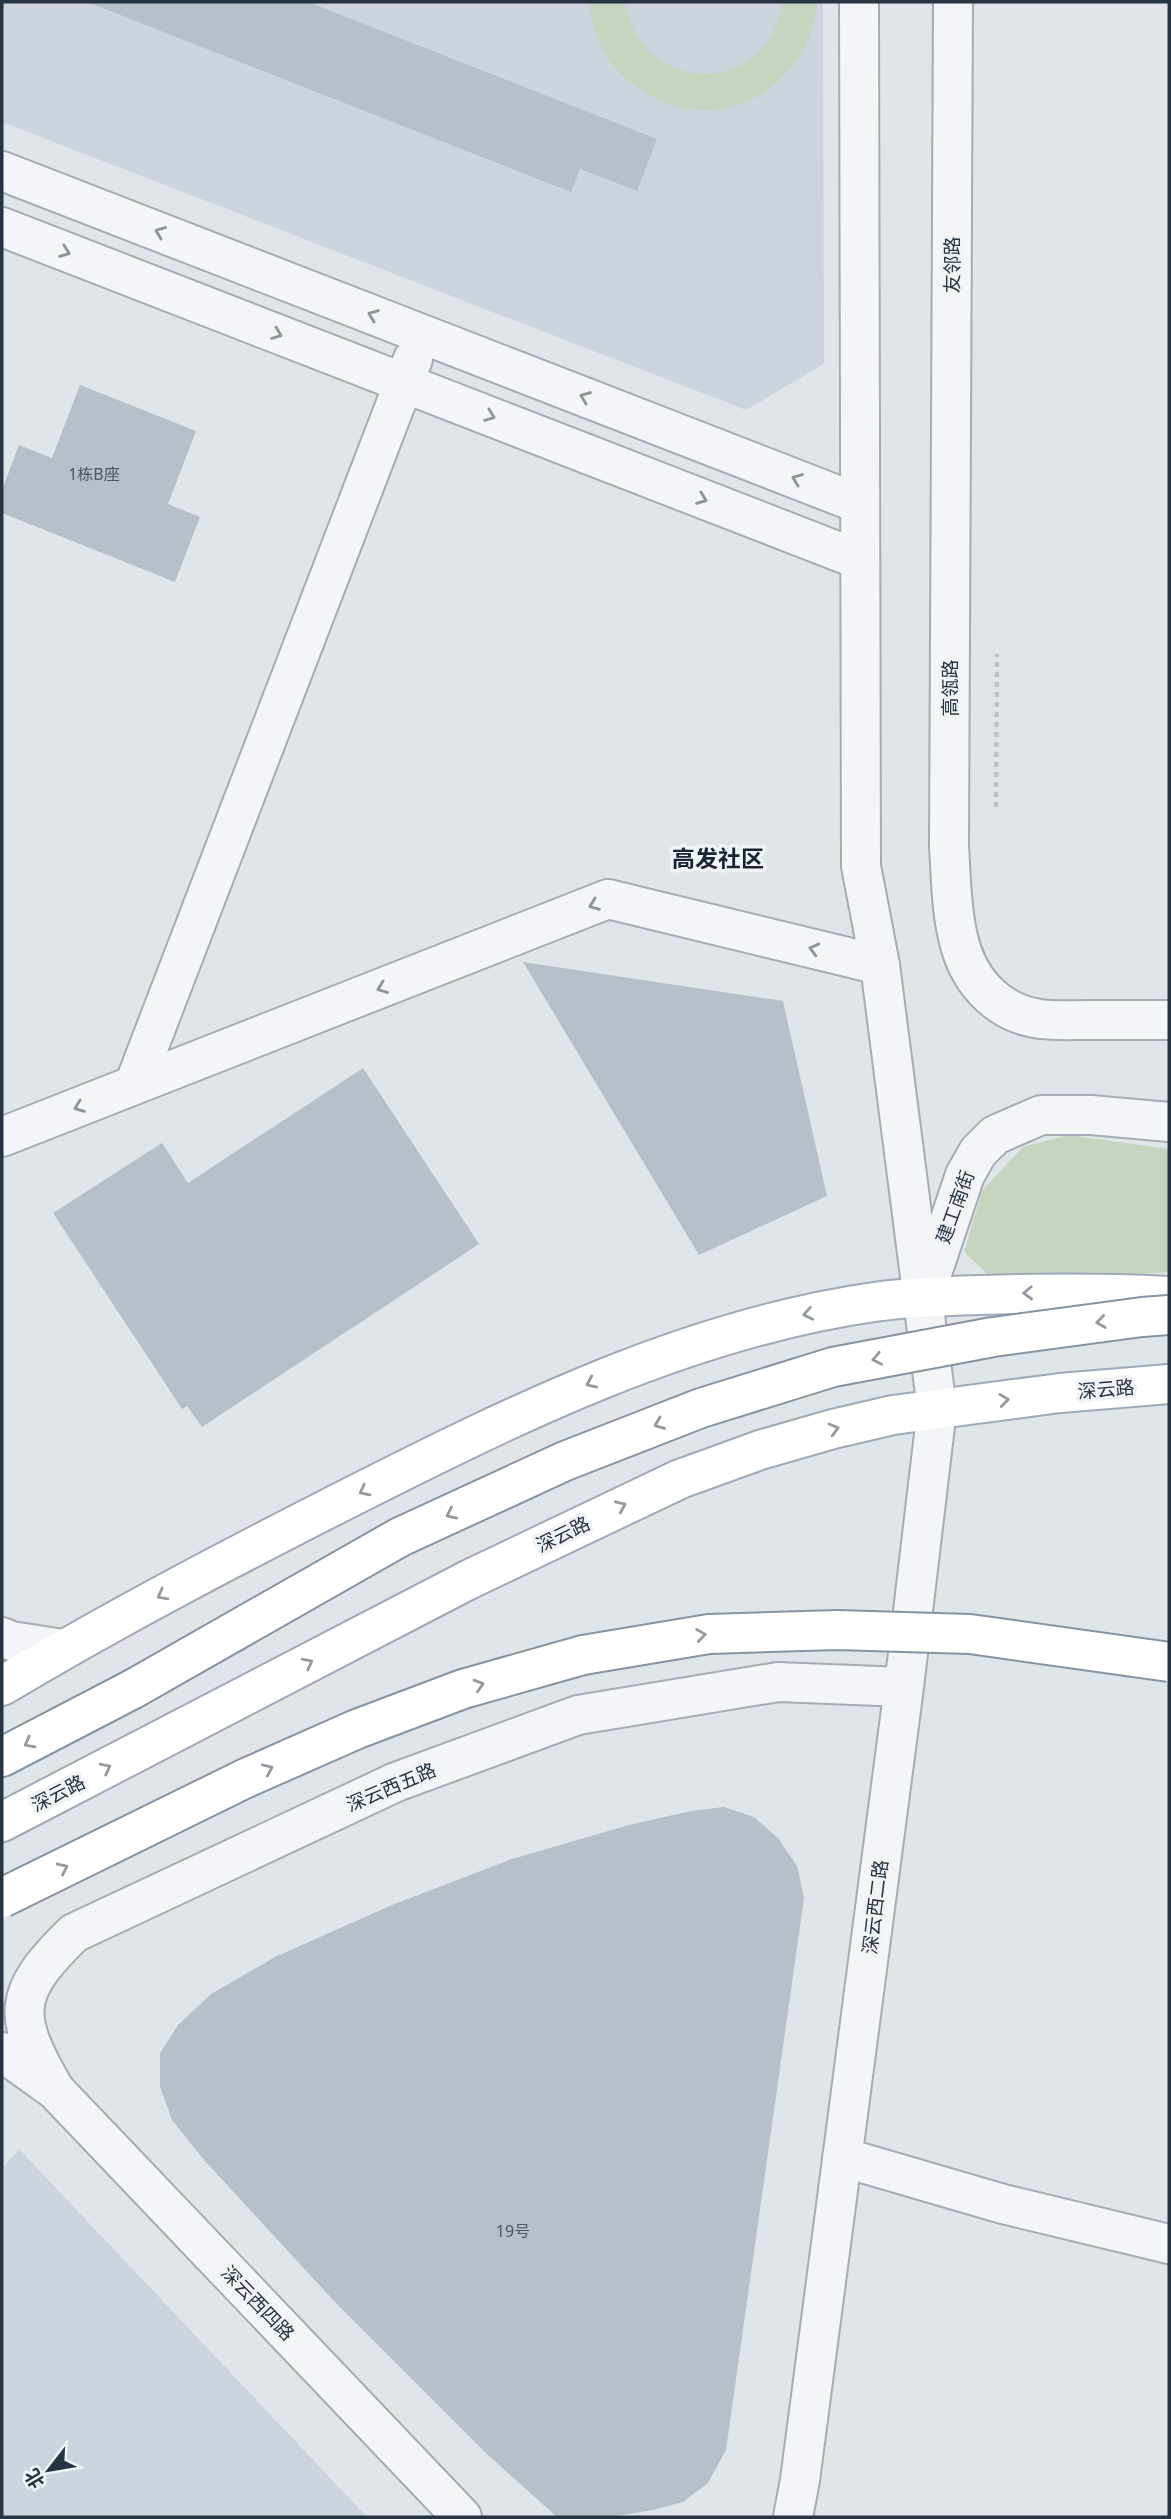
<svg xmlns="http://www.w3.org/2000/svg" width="1171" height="2519" font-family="'Noto Sans','Noto Sans SC',sans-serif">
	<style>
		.built { fill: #ced4dd }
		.green { fill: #c7d5c0 }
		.building { fill: #b7bfc8 }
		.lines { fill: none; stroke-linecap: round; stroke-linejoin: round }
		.minor-casing { stroke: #a5acb5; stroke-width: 42 }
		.major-casing { stroke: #9eaab7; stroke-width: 42 }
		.highway-casing { stroke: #8694a2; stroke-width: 42 }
		.path { stroke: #bec3c9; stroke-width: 4.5; stroke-dasharray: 5 5; stroke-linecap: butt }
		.minor { stroke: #f3f5f8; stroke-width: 38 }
		.major { stroke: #fff; stroke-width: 38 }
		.highway { stroke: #fff; stroke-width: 38 }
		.highway-bridge-casing { stroke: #8694a2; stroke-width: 42; stroke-linecap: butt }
		.highway-bridge { stroke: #fff; stroke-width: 38 }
		.oneway { stroke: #8d949e }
		.oneway2 { stroke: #939aa1 }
		.labels { text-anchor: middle; stroke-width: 7; stroke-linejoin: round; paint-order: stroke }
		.number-label { font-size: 16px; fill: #4b5764 }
		.street-label { font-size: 19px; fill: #273443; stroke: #f0f4f7 }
		.quarter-label { font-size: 23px; font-weight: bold; fill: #192534; stroke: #f0f4f7 }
	</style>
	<rect width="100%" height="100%" fill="#e0e5ea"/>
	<path class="built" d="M2,2H823L824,364L746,410L2,122Z
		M19,2149L367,2517H2V2169Z"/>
	<path class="green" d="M589,2H625C640,97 770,98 782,2H818C808,92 713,142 637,87C624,78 611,66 604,52C595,36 592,20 589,2Z
		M1068,1135L1169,1149V1272L996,1282L964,1252L982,1191L1023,1147Z"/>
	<path class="building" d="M87,2H308L657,139L637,191L580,169L571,192Z
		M80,385L196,431L168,504L200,517L175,582L2,513V490L19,445L52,458Z
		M523,962L783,1001L827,1196L699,1255Z
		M363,1068L479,1244L202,1427L187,1406L182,1409L53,1213L162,1143L188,1183Z
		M724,1807L754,1817L778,1838L797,1866L804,1898L726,2450L708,2483L683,2502L653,2510L609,2517H557L488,2455L334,2301L205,2161L172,2120L160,2087V2053L178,2025L211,1994L275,1957L392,1905L512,1859L629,1825L691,1811Z"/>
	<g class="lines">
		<g class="minor-casing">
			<path id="minor" d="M953,2L949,846C951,877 951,908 958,937C967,979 996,1013 1040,1019C1056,1021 1072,1020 1088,1020C1115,1020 1142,1020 1169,1020
				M2,171L860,504
				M2,227L860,560
				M134,1085L413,359
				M2,1137L608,899L880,965
				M927,1288L965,1175L978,1152L995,1135L1041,1115H1091L1169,1122
				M2,1637L11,1641L63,1649
				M2,2052L55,2090L462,2517
				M55,2090C12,2016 11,1994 74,1933L396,1782L578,1715L778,1682L904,1687
				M842,2157L1003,2204L1169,2244
				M793,2517L800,2480L904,1687L937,1409L880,965L861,866L859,2"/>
		</g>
		<g class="major-casing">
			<path id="major" d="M2,1686C114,1619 229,1559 345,1500C513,1415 686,1329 874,1302C909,1297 945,1296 980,1295C1043,1293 1106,1293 1169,1296
				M2,1822L470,1579L680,1479L760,1450L833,1429L893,1415L1060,1393L1169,1384"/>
		</g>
		<g class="highway-casing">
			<path id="highway" d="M2,1757L133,1689"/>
		</g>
		<path class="path" d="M996,807L997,654"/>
		<use href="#minor" class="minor"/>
		<use href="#major" class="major"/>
		<use href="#highway" class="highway"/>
		<g class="highway-bridge-casing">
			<path id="highway-bridge" d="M133,1689L400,1537L565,1461L701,1408L833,1367L993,1337L1142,1317L1169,1315
				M2,1898L244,1779L357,1729L463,1689L583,1655L709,1634L837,1630L970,1634L1169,1662"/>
		</g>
		<use href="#highway-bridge" class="highway-bridge"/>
	</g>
	<defs><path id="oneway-chevron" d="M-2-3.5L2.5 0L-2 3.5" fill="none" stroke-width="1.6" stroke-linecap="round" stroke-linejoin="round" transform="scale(1.75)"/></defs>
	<g class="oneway">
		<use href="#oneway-chevron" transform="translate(160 232) rotate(-159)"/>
		<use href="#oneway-chevron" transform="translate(65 252) rotate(21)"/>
		<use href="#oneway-chevron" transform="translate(373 315) rotate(-159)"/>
		<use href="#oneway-chevron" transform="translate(277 334) rotate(21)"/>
		<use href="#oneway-chevron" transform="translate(585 397) rotate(-159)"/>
		<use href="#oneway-chevron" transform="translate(490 416) rotate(21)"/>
		<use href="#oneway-chevron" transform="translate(797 479) rotate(-159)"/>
		<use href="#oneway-chevron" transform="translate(702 499) rotate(21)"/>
		<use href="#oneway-chevron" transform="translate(594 905) rotate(159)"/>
		<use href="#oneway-chevron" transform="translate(814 949) rotate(-166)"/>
		<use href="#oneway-chevron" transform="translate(382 988) rotate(159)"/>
		<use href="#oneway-chevron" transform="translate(79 1107) rotate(159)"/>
	</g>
	<g class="oneway2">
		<use href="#oneway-chevron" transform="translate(1028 1293) rotate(178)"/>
		<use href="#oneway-chevron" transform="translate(808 1314) rotate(169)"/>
		<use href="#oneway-chevron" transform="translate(1101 1322) rotate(172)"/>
		<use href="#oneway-chevron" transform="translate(877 1359) rotate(169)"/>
		<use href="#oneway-chevron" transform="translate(591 1383) rotate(156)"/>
		<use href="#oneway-chevron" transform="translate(1004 1400) rotate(-7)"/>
		<use href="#oneway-chevron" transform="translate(659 1424) rotate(159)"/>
		<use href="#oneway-chevron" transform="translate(834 1429) rotate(-15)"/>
		<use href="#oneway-chevron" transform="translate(364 1491) rotate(153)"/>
		<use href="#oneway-chevron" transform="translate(621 1506) rotate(-24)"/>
		<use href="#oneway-chevron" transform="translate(451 1514) rotate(155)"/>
		<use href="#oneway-chevron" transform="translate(162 1595) rotate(152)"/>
		<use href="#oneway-chevron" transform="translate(701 1635) rotate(-8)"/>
		<use href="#oneway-chevron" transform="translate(308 1663) rotate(-27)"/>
		<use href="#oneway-chevron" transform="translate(479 1685) rotate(-16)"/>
		<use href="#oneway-chevron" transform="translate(29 1743) rotate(152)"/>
		<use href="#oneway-chevron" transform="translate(106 1768) rotate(-27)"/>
		<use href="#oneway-chevron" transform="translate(268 1769) rotate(-24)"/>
		<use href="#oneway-chevron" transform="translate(63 1868) rotate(-26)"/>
	</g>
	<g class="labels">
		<g class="number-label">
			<text x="94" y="480">1栋B座</text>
			<text x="513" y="2237">19号</text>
		</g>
		<g class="street-label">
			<text transform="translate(952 265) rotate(-90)" y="7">友邻路</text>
			<text transform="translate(950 688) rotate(-90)" y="7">高瓴路</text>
			<text transform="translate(955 1207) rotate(-70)" y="7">建工南街</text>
			<text transform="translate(1106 1389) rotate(-5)" y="7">深云路</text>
			<text transform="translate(563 1534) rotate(-26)" y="7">深云路</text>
			<text transform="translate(391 1787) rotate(-23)" y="7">深云西五路</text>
			<text transform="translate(58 1793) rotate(-27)" y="7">深云路</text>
			<text transform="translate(875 1907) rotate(-83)" y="7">深云西二路</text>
			<text transform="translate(258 2303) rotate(46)" y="7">深云西四路</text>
		</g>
		<g class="quarter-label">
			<text x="718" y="867">高发社区</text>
		</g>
	</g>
	<rect width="1171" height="2519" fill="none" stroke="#273443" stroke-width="7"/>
	<g transform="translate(49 2470) rotate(239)" stroke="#f0f4f7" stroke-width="5" paint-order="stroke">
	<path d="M0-5L12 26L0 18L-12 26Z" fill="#273443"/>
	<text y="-10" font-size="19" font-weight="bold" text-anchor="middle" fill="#273443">北</text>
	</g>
</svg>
